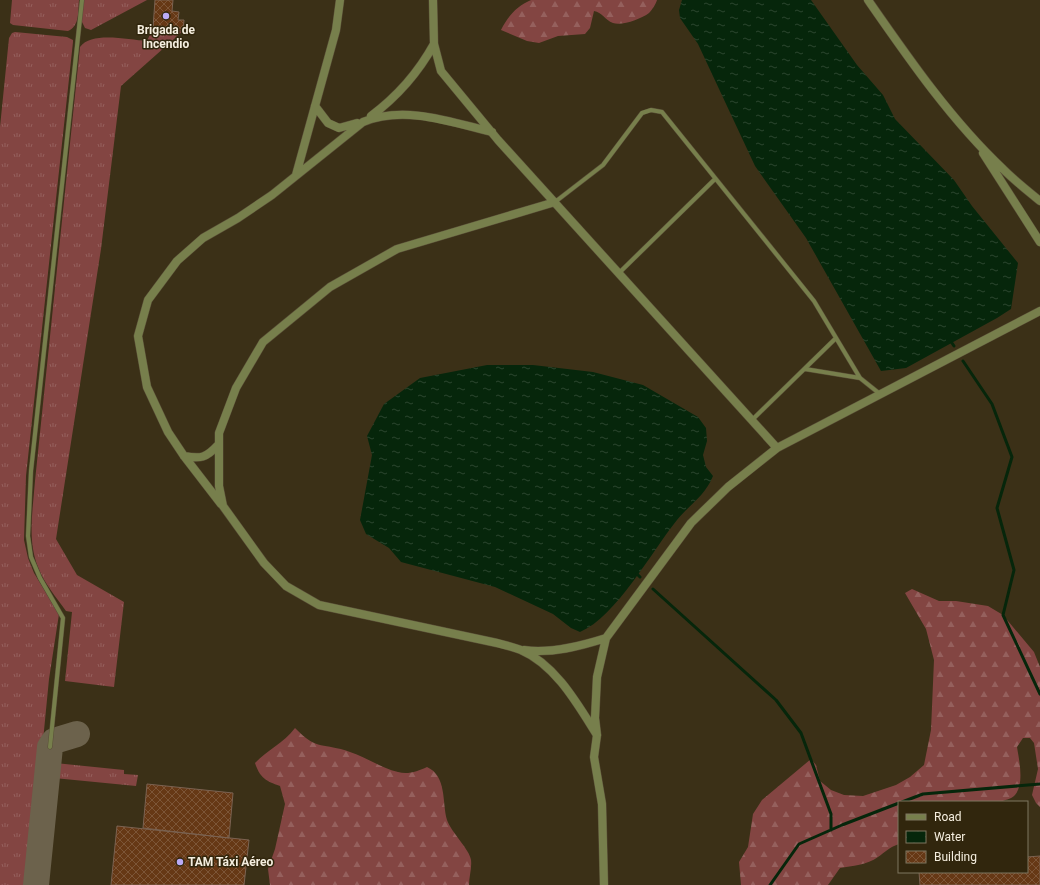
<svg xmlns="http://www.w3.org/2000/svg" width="1040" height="885" font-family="Roboto,sans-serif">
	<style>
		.grass { fill: url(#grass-tufts) }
		.forest { fill: url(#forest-firs) }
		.water { fill: url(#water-ripples) }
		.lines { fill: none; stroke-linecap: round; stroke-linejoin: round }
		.stream { stroke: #06260b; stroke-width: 3 }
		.taxiway { stroke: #6c624c; stroke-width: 26 }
		.building { fill: url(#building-cross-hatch); stroke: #7b6251 }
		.lane-casing { stroke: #594e37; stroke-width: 5 }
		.street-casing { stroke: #594e37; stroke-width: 9 }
		.lane { stroke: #777f4c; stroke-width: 4 }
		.street { stroke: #777f4c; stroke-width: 8 }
		.poi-dot { fill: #baaaf6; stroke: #31260d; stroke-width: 1.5 }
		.labels { text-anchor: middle; stroke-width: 3; stroke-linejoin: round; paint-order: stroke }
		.poi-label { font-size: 12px; font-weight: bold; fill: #f5eedf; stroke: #31260d }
	</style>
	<defs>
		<pattern id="grass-tufts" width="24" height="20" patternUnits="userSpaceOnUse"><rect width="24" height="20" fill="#834542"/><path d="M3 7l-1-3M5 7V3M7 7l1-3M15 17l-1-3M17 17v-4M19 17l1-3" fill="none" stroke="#95605d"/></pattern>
		<pattern id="forest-firs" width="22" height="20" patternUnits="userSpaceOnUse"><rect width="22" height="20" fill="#834542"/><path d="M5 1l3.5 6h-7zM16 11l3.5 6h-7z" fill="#95605d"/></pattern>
		<pattern id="water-ripples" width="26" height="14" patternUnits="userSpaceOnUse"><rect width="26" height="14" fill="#06260b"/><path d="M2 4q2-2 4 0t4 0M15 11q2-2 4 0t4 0" fill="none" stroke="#2b462e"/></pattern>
		<pattern id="building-cross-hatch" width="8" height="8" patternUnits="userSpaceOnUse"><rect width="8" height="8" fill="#663815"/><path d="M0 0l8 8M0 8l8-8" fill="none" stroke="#7c5537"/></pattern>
	</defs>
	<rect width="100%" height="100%" fill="#3b3017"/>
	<path class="grass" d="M12,0H79C78,11 80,26 68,31L13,25L10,23Z
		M83,0H147L91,30L85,28L81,20Z
		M153,28L183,31L121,86L101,249L56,539L77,575L124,602L114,687L65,681L72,612L66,611C56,597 44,583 38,567C27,540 33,509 35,481L80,47C92,31 128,40 147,41Z
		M15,32L67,37L73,40V42L26,476L24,540L28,558L34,573L59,614L49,679L29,885H0V127L9,38L12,33Z
		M55,763L124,770V774L138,775L136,786L54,778Z"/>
	<path class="forest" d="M531,0H657C656,4 652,10 649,13C641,19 622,26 613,23C605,20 602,12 594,11L590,28L585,34L558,36L539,43L527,41L501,30C508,16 517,6 531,0Z
		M912,589L939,601H956L988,606L1003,615L1034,652L1040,667V807L1036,803L1032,795L1038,769L1034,743L1030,738H1023L1017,747C1019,760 1025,785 1014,796C1011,799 1004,800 1000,802H899V844C890,847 885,852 878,857C867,865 852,866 840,868L828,885H741L739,862L748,847L753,814L762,800L811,759L816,765L820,781L831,790L844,795L863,796L896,785L910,777L924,765L931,730L934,660L926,629L905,593Z
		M295,728C318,752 323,742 350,752C366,757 381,768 398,772C408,775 418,771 427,767C447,776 442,802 447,820C451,832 470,850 471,860C472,868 469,877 469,885H270L268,869L275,849L285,804L280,786C266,781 260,778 255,763C267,750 284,743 295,728Z"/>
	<path class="water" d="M682,0H811L857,65L883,95L895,119L954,180L972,206L1018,263L1011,309L997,318L906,368L881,371L806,238L755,166L698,44L680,18L679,10Z
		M487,365H533L593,372L643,385L698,417L706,428L707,441L703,455L706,467L713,476C705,496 690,504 677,520C652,551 616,617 580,632L571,628L553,614L495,587L401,562L389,548L366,534L360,520L372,455L367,436L384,404L420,378Z"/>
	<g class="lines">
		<path class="stream" d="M952,343L954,346
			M963,361L992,404L1012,457L997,508L1014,570L1003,615L1040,694
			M637,574L640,577
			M653,589L776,700L801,733L831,814V830
			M902,802L923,794L1040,784
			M770,885L799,844L842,825L899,803"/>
		<path class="taxiway" d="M36,885L50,747L54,741L77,734"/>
	</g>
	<path class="building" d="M155,0H173L172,11L179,12L178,20H184L183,31L153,28Z
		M147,784L233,793L229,838L143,828Z
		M117,826L249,840L244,885H111Z
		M1040,856V885H920L919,872H1027V857Z"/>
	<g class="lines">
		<g class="lane-casing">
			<path id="lane" d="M555,202L603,165L642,113L651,110L662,112L814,301L860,378L880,394
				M619,273L715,179
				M805,369L860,378
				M752,420L835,339
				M50,747L63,618L40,578L31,557L28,536L31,471L82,0"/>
		</g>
		<g class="street-casing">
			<path id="street" d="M433,0L434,44L441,71L498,140L777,448
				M868,0C909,59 951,120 1003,169C1015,181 1028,191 1040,201
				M315,106L328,123L339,128L357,123
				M371,116C398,96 418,73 434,44
				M983,153L1040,242
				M296,175L336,30L340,0
				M555,202L397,249L330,287L263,342L236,388L219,433V486L223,506L264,563L286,586L319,605L497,643C505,645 513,647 521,650C556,665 578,705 597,735
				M184,456C201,459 206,458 218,445
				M221,504L184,456L168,432L147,387L138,336L148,300L177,261L203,238L238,218L272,195L363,122C404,105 451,122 492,132
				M524,650C551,654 581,646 606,638
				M604,885L602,804L594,757L597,735L595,718L597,677L606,638L691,523L728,487L777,448L1040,311"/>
		</g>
		<use href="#lane" class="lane"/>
		<use href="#street" class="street"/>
	</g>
	<g class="poi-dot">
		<circle cx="166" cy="16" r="4"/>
		<circle cx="180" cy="862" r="4"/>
	</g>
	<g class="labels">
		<g class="poi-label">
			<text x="166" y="34">Brigada de<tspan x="166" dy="14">Incendio</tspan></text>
			<text x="188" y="866" text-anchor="start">TAM Táxi Aéreo</text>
		</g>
	</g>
	<rect x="898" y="801" width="130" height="72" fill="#31260d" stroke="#7f7661"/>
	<rect x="906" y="814" width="20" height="6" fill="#777f4c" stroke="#7f7661"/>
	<text x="934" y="821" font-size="12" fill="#f5eedf">Road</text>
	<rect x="906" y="831" width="20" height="12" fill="url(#water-ripples)" stroke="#7f7661"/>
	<text x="934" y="841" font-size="12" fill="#f5eedf">Water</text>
	<rect x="906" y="851" width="20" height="12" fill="url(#building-cross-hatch)" stroke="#7f7661"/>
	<text x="934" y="861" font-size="12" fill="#f5eedf">Building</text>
</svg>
